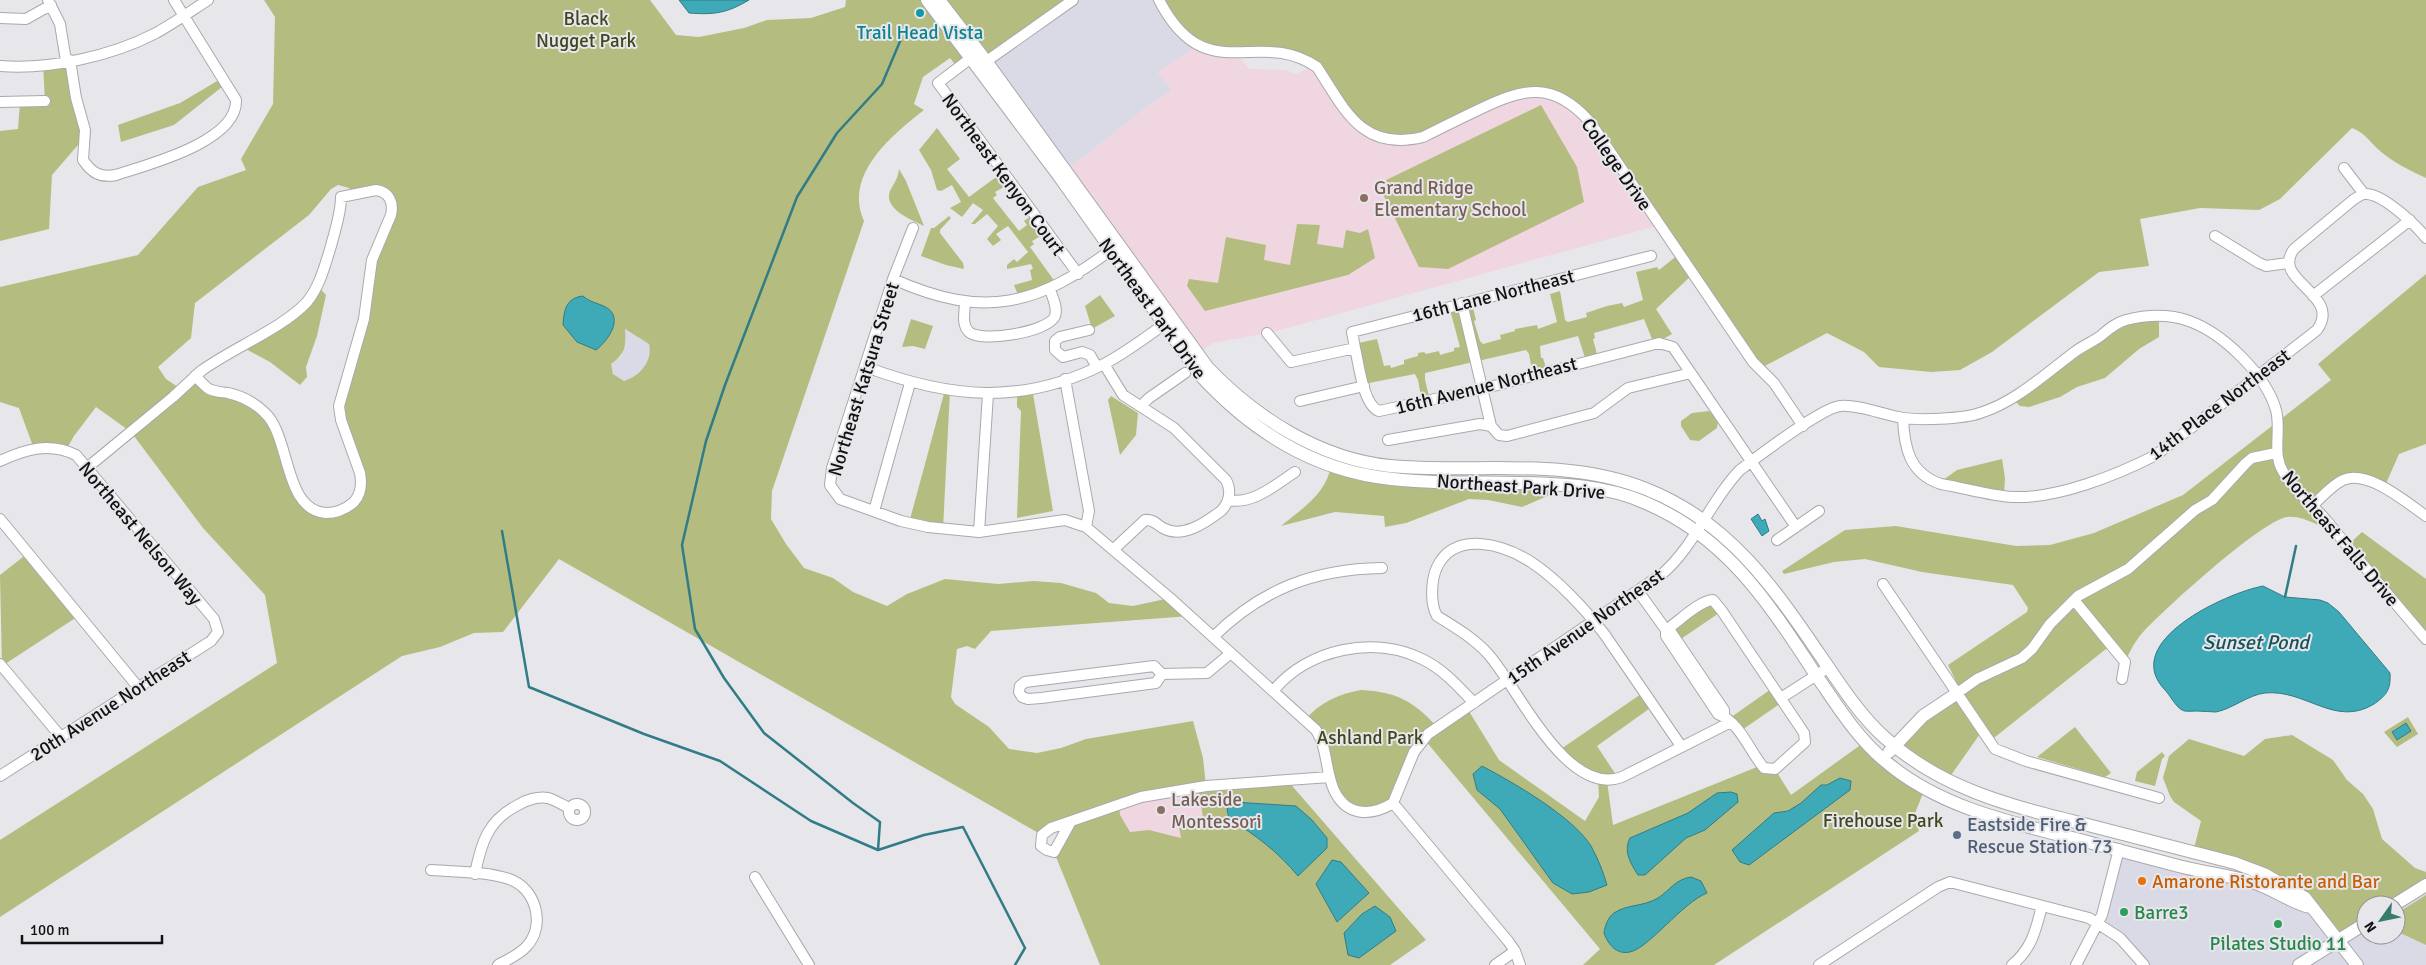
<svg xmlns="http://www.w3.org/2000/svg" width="2426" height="965" font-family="Signika,sans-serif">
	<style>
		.built { fill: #d9dae5 }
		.education { fill: #efd6e0 }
		.green { fill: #b4bd7f; fill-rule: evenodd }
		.water { fill: #3eaab7; stroke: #317c86 }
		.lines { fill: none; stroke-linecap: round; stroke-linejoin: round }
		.stream { stroke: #317c86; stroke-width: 2.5 }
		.minor-casing { stroke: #a9a9ad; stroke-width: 12 }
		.tertiary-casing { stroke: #a9a9ad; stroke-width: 14 }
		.minor { stroke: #fff; stroke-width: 10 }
		.tertiary { stroke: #fff; stroke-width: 12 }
		.culture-dot { fill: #0f9aa8; stroke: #e7e7eb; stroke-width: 2 }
		.education-dot { fill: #8d6e63; stroke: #e7e7eb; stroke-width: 2 }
		.service-dot { fill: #5c6f8a; stroke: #e7e7eb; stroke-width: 2 }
		.food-dot { fill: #e8710a; stroke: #e7e7eb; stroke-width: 2 }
		.leisure-dot { fill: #2e9e5b; stroke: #e7e7eb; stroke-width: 2 }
		.labels { text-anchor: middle; stroke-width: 4; stroke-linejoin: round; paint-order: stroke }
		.park-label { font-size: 19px; fill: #41461d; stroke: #e7e7eb }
		.culture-label { font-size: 19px; fill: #0d838f; stroke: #e7e7eb }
		.street-label { font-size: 19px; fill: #121214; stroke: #e7e7eb }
		.education-label { font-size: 19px; fill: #785e54; stroke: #e7e7eb; text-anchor: start }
		.service-label { font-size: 19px; fill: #4e5e75; stroke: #e7e7eb; text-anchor: start }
		.food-label { font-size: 19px; fill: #c56008; stroke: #e7e7eb; text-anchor: start }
		.leisure-label { font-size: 19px; fill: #27864d; stroke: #e7e7eb; text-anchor: start }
		.water-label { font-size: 20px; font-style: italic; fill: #165359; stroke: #e7e7eb }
	</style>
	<rect width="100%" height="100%" fill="#e7e7eb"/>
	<path class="built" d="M1074,0H1159L1197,46L1172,91L1149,105L1066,171L986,61Z
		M624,329L649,344L651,352L646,366L632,378L624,381L613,374L611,364L622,356L626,343Z
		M2119,849L2187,868L2366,923V935H2396V905L2426,885V965H2144L2099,923Z"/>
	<path class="education" d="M1197,46L1242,53L1240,59L1250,69L1286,70L1296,74L1307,69L1310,63L1537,90L1579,109L1660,225L1273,332L1213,343L1197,354L1066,171L1149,105L1172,91L1157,72Z
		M1198,787L1205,832L1181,838L1149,830L1130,832L1120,815L1119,804Z"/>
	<path class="green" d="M264,0H650L676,35L699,37L744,28L767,20L811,18L845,7L846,0H927L971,58L958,68L950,58L923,77L914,104L924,110C892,135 843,175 864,221L772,491L771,519L786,544L804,568L833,578L853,592L887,606L907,594L945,579L998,584L1034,581L1061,583L1096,593L1109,603L1133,606L1170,598L1190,616L991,631L975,649L967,646L957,649L951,697L955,704L989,727L1009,749L1037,753L1061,748L1086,739L1193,721L1203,758L1206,786L1287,780L1426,940L1390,965H1100L1054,852L1070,823L1042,835L559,559L503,632L474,633L440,647L402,656L0,917V840L277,663L265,595L203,528L131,432L96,407L74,436L66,450L34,449L19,408L0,402V287L138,255L198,187L246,170L241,159L273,104L275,17ZM338,185L349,188L353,194L386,193L391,215L372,260L364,319L339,413L360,491L337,512L307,504L264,412L205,385L195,376L181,389L166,379L158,367L191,338L195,303L309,215L331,189ZM625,329L649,344C653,361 640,376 624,381L613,374L611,364C626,353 626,347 625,329ZM1198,787L1204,824L1179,827L1181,838L1149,830L1130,832L1120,815L1119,805Z
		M939,0H1075L986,61Z
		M1159,0H2426V178C2409,170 2392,162 2379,150C2369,141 2365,133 2352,128L2280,199L2259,210L2200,208L2140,219L2149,266L2099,272L1992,352L1960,370L1931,372L1879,367L1864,352L1827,333L1759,369L1693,274L1656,309L1672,334L1654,344L1644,319L1594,333L1595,338L1593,339L1598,358L1586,361L1578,336L1540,346L1541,358H1543L1547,371L1533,375L1529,354L1526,350L1425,373V380L1430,400L1422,402L1418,380L1415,374L1364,384L1354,344L1377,339L1384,366L1390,365L1391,368L1404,364V360L1418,356V353L1424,352L1426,354L1439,351L1440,355L1454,351V348L1460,347L1449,306L1471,300L1476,320L1474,321L1480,341L1483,344L1501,339L1500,335L1515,331V329L1537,325L1538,329L1557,322L1550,294L1560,291L1565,320L1568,322L1587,317L1586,313L1607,306L1622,303L1624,307L1643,300L1636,272L1657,267L1659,270L1679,254L1579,109L1537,90L1423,137L1370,133L1317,67L1301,58L1197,46Z
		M70,60L84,138L52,175L49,229L0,241V131L18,129L20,102L45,101L43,64Z
		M224,77L227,83L174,125L121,142L118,125L180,103Z
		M1541,105L1577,167L1584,202L1448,269L1419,267L1378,184Z
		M937,128L960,159L947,169L969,197L1003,172L1011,183L995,192L997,195L993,198L1019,231L1027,225L1024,221L1034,214L1048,232L1032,241L1034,244L1030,247L1058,286L1020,300L1014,285L1032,280L1030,270L1033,269L1031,264L1007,269V265L1014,259L1017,262L1028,252L1008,226L996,234L1001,240L993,246L987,239L998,226L987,214L975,224H971L983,210L973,203L962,217L950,208L961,202L952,185L941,191L937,190L931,170L919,150Z
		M899,169L906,181L924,226C912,220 883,209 890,191C894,183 898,179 899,169Z
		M949,216L951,218L940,230V233L963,263L964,269L946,265L921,256L931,228H934Z
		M1297,224L1320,225L1317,244L1343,248L1346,230L1360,233L1368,229L1375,258L1348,275L1205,311L1187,286L1189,279L1218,283L1226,237L1266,245L1264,260L1290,265Z
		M2426,274V444L2399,454L2384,488L2344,480L2313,504L2340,537C2325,529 2304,515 2287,517C2261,521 2166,608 2145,630C2136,639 2130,651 2125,662L2111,645L1990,741L1982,731L1947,781L1894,746L1961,691L1948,665L2027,612L2028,608L2013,585L1922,572L1865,559L1834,562L1784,574L1782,571L1845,530L1896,526L2016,546L2050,545L2094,533L2183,495L2331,380L2318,364Z
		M317,285L326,295L317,336L306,367L307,377L300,385L270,362L240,346L291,316Z
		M1100,295L1115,316L1092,329L1085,306Z
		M2159,316V337L2139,349L2105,378L2077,387L2060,397L2029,407L2020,406L2012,398L2107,328Z
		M911,319L933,326L925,349L913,346L902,347Z
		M945,390L950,391L943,529L909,523Z
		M1033,394L1053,511L1017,518L1021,411L1017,407V396Z
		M1111,396L1138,413L1136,435L1120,455L1108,400Z
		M1709,411L1718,421L1717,428L1699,441L1690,440L1681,426V421L1692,413Z
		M2002,459L2005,478L2004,495L1943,480L1957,470Z
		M1331,465L1376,477L1557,485L1552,494L1522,507L1488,500L1469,499L1406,523L1385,527L1384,516L1335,512L1281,526C1302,509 1327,493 1331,465Z
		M2362,532L2426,579V639L2347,546Z
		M28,553L80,615L2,666L0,575Z
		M1703,601L1722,611L1678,641L1671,632Z
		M1774,687L1784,701L1739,732L1727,720Z
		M1361,690C1397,692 1414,701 1438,728L1467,708L1499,760L1585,821L1599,797L1598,779L1558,751L1644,692L1653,706L1597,746L1618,778L1607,781L1613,825L1762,765L1775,769L1791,795L1866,741L1925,788L1914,816L1919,831L1714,965H1583L1600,949L1424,739L1393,803L1362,814L1339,798L1326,752L1305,720C1320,702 1339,694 1361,690Z
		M2408,717L2418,734L2397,747L2384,732Z
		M2075,727L2111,773L2105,777L2037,757Z
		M2292,735L2333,760L2347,780L2363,794L2373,809L2382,839L2415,868L2426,872V885L2394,905H2366V923L2337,940L2299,894L2193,852L2201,821L2174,802L2170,796L2163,778L2169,756L2189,739L2244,756L2265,739Z
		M2162,752L2165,756L2162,759L2155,786L2135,781L2137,772Z
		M2426,895V945L2396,931V914Z"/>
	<path class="water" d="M679,0H749C727,13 715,15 689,13Z
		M583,296C590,302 594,302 601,305C627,314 609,340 596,350L577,342L563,325C564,310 566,298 583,296Z
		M1758,514L1762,521L1765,519L1769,531L1762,536L1751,519Z
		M2263,586L2285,597L2320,600L2328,603L2339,612L2390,673C2391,689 2387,695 2374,704C2335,728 2306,689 2265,693C2248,695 2232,709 2216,712C2210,712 2203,711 2197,711C2192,711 2185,712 2182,710C2175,706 2170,695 2165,690C2119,642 2226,593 2263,586Z
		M2406,723L2411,731L2397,740L2392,732Z
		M1482,766C1514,783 1572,816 1591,846C1598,859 1603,871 1607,885L1589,892L1572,894L1553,883L1500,809L1477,790L1473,774Z
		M1840,778L1851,781L1850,790L1749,865L1740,862L1732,850L1774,813L1788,811L1801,803L1821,785H1827Z
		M1731,792L1737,794L1738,802L1705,830L1686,838L1645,875H1638C1631,864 1623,852 1630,838L1688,813L1717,793Z
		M1234,802L1296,806L1312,820L1327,838V848L1298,876C1278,852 1256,835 1229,819L1227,809Z
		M1332,860L1341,862L1369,893L1337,922L1316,884Z
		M1691,877L1701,881L1707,893C1682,903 1649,948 1630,952C1616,955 1608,944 1604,933C1605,926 1608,917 1614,913C1627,904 1643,907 1658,898C1670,890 1676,879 1691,877Z
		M1375,906L1390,917L1396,931L1359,958L1348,955L1344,933L1362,914Z"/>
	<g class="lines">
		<path class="stream" d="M502,531L529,687L644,734L720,761L811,821L878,850L924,835L963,827L1025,948L1015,965
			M2285,597L2296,546
			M878,850L880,822L853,803L764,733L724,678L695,629L682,545L706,441L725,385L797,197L837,133L882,84L901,39"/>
		<g class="minor-casing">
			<path id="minor" d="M48,0L60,24L66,61
				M1159,0C1206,91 1257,26 1317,67C1345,110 1362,152 1423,137C1441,128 1459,119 1478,110C1523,88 1553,80 1590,122L1753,362L1774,383L1803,426
				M0,18L26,19L51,5
				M971,58L938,83L1078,274
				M70,60L76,98L85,130L83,160C92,173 100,178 116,175C146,165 238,142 236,100L174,0
				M981,65L1073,0
				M0,66C49,70 112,56 156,33C174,23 191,11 208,0
				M0,102L45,101
				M2344,168L2364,194
				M913,228L893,279L832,468L830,485L840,499L901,521L928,527L979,532L1065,520L1086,527L1170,598L1316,730C1328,749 1325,770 1334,790C1346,816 1370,817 1393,803L1508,941L1515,951L1520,965
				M2215,236L2259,263L2266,266L2288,263
				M893,279C985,320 1038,306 1116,246
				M2313,296L2410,220
				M965,302C965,312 961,324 969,332C981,343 1049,332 1055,316C1058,307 1052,297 1050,289
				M1462,303L1491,426L1499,435L1507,436L1594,413L1628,388L1691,373
				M1089,330L1060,337L1055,341V350L1063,357L1082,352L1090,355L1097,367
				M1267,333L1291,362L1355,348C1359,364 1363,405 1379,411L1482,389L1659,343L1673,347L1796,527
				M1355,348L1352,332L1651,256
				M1104,364L1123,395L1174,428L1226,480C1232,491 1229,503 1221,511C1205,523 1182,539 1163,528C1156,524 1153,519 1145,520L1114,549
				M866,367C949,398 1022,406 1104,364C1127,352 1149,335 1170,320
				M1065,379L1089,511L1086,527
				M1300,401L1364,386
				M1141,406L1149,398L1185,373
				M1903,418C1904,448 1910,474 1941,484C1965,488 1990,496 2013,497C2057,499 2117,475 2156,455L2317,330C2343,294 2270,281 2294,249L2353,200C2358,197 2362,193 2367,194C2384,195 2416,225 2426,238
				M1388,440L1480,424L1491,426
				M0,461C26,449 49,442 76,455L214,619L218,632L211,641L0,776
				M88,467L173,397L201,371C231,349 283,328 307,302C320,286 325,265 331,246C335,230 341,214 341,197L376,190C389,192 394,202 391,215L372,260L364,319L339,406L341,420L360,473C362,483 361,494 354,502C346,509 336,513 326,513C283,510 291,437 265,413C255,403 242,396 228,393C222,392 215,392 209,389C204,386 200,380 195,376
				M1228,500C1253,505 1275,485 1295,472
				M2313,505C2322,497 2332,485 2343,480C2368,469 2407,503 2426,516
				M874,511L910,383
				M0,519L138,687
				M979,532L988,394
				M1777,540L1819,511
				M1883,584L1995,749L2026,761L2159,798
				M1638,591L1666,630V636L1718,714C1740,722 1750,752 1764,768L1775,769L1805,742L1804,733L1722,611L1713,600C1700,600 1678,622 1666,630L1671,632L1724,710V716
				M2074,600L2125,662L2122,679
				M1213,637C1262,589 1314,569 1382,568
				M0,664L61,737
				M1162,674L1156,683L1041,698L1028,699L1022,697L1019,692L1020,686L1025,682L1154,666L1162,674L1207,673L1231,653
				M1274,690C1308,649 1374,635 1422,659C1443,669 1458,686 1474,703
				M1956,694L1977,679L2022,658L2032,649L2050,624L2078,596L2128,569L2195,510L2212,500L2246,463L2252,458L2276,453
				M1781,698L1829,667
				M1681,746L1605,635C1586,610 1557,579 1531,562C1503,544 1455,530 1437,567C1431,580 1430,604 1437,616C1455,627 1475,639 1489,655C1518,688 1567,798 1622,777L1729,723
				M1393,803L1414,752L1428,734L1662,574C1695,546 1710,501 1740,470C1757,457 1822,408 1840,406C1856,404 1882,414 1898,417C1917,421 1963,419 1980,413C2016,402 2046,373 2076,351C2084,345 2095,341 2103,334C2110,328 2116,323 2126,320C2146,315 2169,314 2189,321C2223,333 2266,375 2276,410C2282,433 2270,456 2286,476C2297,492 2313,505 2326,520C2359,560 2392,600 2426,639
				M569 812a8 8 0 1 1 16 0a8 8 0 1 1-16 0Z
				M1070,823L1054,852L1047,850L1041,846L1042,835L1051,828L1141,797L1206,786L1330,777
				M431,870C456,872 485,871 509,879C536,888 546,925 527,946C519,955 507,960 498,965
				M475,874C481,843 488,820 518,805C526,800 538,796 548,798C555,800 563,805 569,808
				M755,877L809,965
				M1495,965L1515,951
				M1819,965L1938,887L1950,882L2089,918L2120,938L2144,965
				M2012,965C2032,949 2036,929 2042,906
				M2076,965L2102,915L2119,849"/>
		</g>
		<g class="tertiary-casing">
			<path id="tertiary" d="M927,0L1059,176L1201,376C1249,428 1306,466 1377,477C1423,484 1473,482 1519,483C1562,484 1606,485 1646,503C1728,538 1769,604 1816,675C1837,705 1856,737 1885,761C1936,805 2004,821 2068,837C2108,847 2147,858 2187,868C2208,873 2230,876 2251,882C2271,887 2289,902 2310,907
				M939,0L986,61L1208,368C1256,418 1320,459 1390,466C1475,474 1564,456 1646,489C1730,522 1775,589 1824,661C1842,687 1859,714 1883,736C1940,789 2011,806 2084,824C2134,837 2185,850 2235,863L2264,874L2305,898L2357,965
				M1889,752L1923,716L1956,694
				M2394,905L2426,885
				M2299,965L2366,923"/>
		</g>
		<use href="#minor" class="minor"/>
		<use href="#tertiary" class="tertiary"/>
	</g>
	<circle class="culture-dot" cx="920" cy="13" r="5"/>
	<g class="education-dot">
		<circle cx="1364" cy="198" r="5"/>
		<circle cx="1161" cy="810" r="5"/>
	</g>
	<circle class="service-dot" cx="1957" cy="835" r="5"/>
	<circle class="food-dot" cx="2142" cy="881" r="5"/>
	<g class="leisure-dot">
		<circle cx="2124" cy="912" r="5"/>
		<circle cx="2278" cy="924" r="5"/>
	</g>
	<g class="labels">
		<g class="park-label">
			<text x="586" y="25">Black<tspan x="586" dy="22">Nugget Park</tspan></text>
			<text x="1370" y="744">Ashland Park</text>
			<text x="1883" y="827">Firehouse Park</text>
		</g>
		<g class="culture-label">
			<text x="920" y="39">Trail Head Vista</text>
		</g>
		<g class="street-label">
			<text transform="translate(1617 164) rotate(55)" y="7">College Drive</text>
			<text transform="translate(1004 174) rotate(54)" y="7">Northeast Kenyon Court</text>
			<text transform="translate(1493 295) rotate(-14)" y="7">16th Lane Northeast</text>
			<text transform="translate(1153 308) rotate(54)" y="7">Northeast Park Drive</text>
			<text transform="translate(863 379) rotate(-73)" y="7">Northeast Katsura Street</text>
			<text transform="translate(1486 385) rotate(-14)" y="7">16th Avenue Northeast</text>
			<text transform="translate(2219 404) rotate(-37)" y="7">14th Place Northeast</text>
			<text transform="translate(1521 486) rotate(4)" y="7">Northeast Park Drive</text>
			<text transform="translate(141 533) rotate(50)" y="7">Northeast Nelson Way</text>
			<text transform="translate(2341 538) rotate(50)" y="7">Northeast Falls Drive</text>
			<text transform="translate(1585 626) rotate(-35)" y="7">15th Avenue Northeast</text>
			<text transform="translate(110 705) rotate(-33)" y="7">20th Avenue Northeast</text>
		</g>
		<g class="education-label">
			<text x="1374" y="194">Grand Ridge<tspan x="1374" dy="22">Elementary School</tspan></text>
			<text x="1171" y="806">Lakeside<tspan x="1171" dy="22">Montessori</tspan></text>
		</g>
		<g class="service-label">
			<text x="1967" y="831">Eastside Fire &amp;<tspan x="1967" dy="22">Rescue Station 73</tspan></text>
		</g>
		<g class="food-label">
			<text x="2152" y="888">Amarone Ristorante and Bar</text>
		</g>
		<g class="leisure-label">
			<text x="2134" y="919">Barre3</text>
			<text x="2278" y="950" text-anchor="middle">Pilates Studio 11</text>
		</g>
		<g class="water-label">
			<text x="2256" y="649">Sunset Pond</text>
		</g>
	</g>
	<g transform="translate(2381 920) rotate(237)"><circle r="24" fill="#e7e7eb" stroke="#929295"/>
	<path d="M0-4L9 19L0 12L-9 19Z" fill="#387a6b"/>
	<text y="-8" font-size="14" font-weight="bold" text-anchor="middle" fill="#121214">N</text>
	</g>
	<path d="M22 935v8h140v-8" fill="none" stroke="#121214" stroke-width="2.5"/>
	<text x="30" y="935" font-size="15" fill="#121214" stroke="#e7e7eb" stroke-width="4" paint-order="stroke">100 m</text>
</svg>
